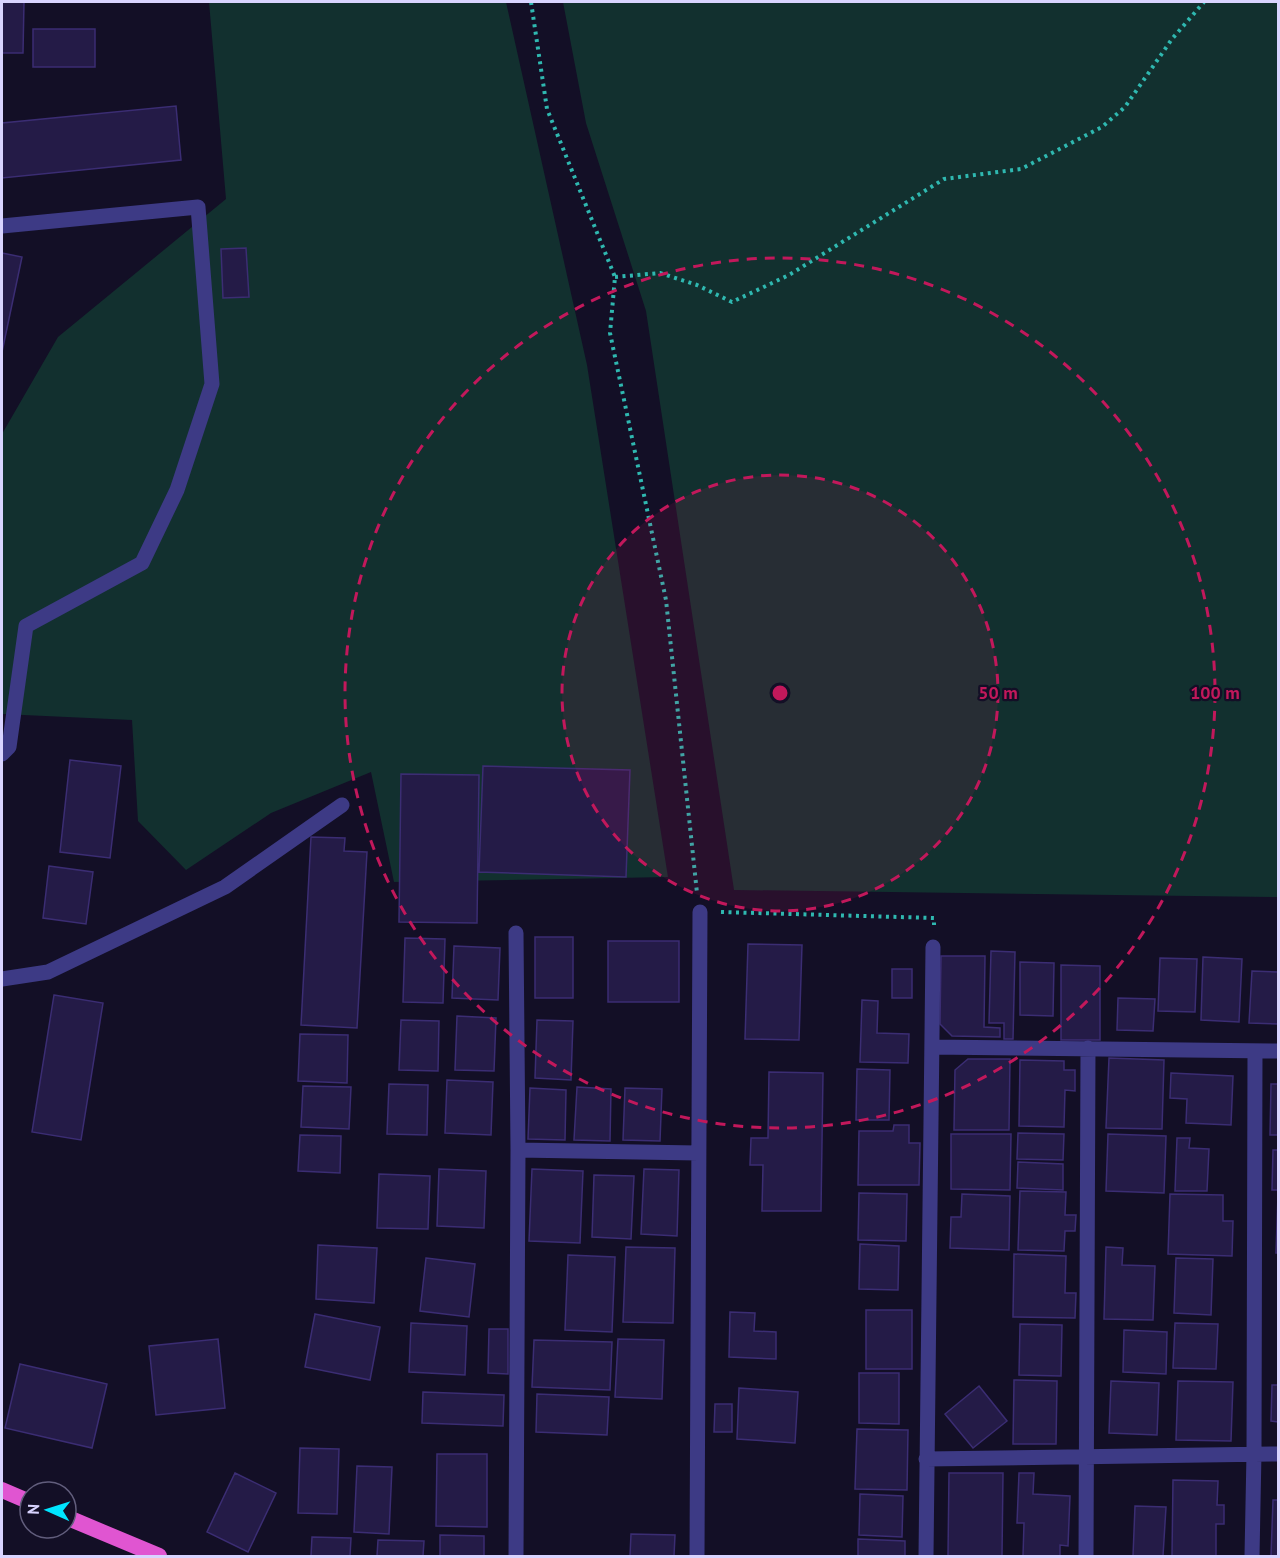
<svg xmlns="http://www.w3.org/2000/svg" width="1280" height="1558" font-family="'PT Sans',sans-serif">
	<style>
		.green { fill: #12302f }
		.building { fill: #241b47; stroke: #3b2d73; stroke-width: 1.5 }
		.lines { fill: none; stroke-linecap: round; stroke-linejoin: round }
		.path { stroke: #2fb8b0; stroke-width: 4; stroke-dasharray: 3 4.5; stroke-linecap: butt }
		.service { stroke: #3d3a85; stroke-width: 15 }
		.minor { stroke: #3d3a85; stroke-width: 15 }
		.trunk { stroke: #e055d1; stroke-width: 16 }
		.ring { fill: none; stroke: #c2185b; stroke-width: 3; stroke-dasharray: 10 8 }
		.centre { fill: #c2185b; stroke: #130f26; stroke-width: 3 }
		.ring-label { font-size: 18px; text-anchor: middle; font-weight: bold; fill: #c2185b; stroke: #130f26; stroke-width: 4.5; stroke-linejoin: round; paint-order: stroke }
	</style>
	<rect width="100%" height="100%" fill="#130f26"/>
	<path class="green" d="M209,2H506L587,365L668,877L394,882L371,772L271,813L186,870L138,821L132,720L2,714V434L58,337L226,199Z
		M563,2H1278V897L734,890L646,311L586,123Z"/>
	<path class="building" d="M2,2H24L23,53H2Z
		M33,29H95V67H33Z
		M176,106L181,160L2,178V123Z
		M246,248L249,297L223,298L221,249Z
		M2,253L22,257L2,352Z
		M70,760L121,766L110,858L60,852Z
		M483,766L630,770L626,877L479,872Z
		M401,774L479,775L477,923L399,922Z
		M311,837L345,838L344,851L367,852L357,1028L301,1025Z
		M49,866L93,872L86,924L43,918Z
		M535,937H573V998H535Z
		M405,938L445,939L443,1003L403,1002Z
		M608,941H679V1002H608Z
		M748,944L802,945L799,1040L745,1039Z
		M454,946L500,948L498,1000L452,998Z
		M991,951L1015,952L1013,1039H1004V1023H989Z
		M941,956H985L984,1027L1000,1028V1037L952,1036L940,1024Z
		M1203,957L1242,959L1239,1022L1201,1020Z
		M1160,958L1197,959L1195,1012L1158,1011Z
		M1020,962L1054,963L1053,1016L1020,1015Z
		M1061,965L1100,966V1040H1061Z
		M892,969H912V998H892Z
		M1252,971L1278,972V1024L1249,1023Z
		M54,995L103,1003L81,1140L32,1132Z
		M1118,998L1155,999L1153,1031L1117,1030Z
		M862,1000L878,1001L877,1033L909,1034L908,1063L860,1062Z
		M457,1016L496,1018L494,1071L455,1070Z
		M401,1020L439,1021L438,1071L399,1070Z
		M537,1020L573,1021L571,1080L535,1078Z
		M300,1034L348,1035L347,1083L298,1081Z
		M1109,1058L1164,1060L1162,1129L1106,1128Z
		M968,1059H1010L1009,1130H954L955,1070Z
		M1020,1060L1064,1061V1070H1075V1091L1065,1090L1064,1127L1019,1126Z
		M857,1069L890,1070L889,1120H856Z
		M769,1072L823,1073L821,1211H762L763,1165H750L751,1138H768Z
		M1171,1073L1233,1076L1231,1125L1186,1123L1187,1099L1170,1098Z
		M447,1080L493,1082L491,1135L445,1133Z
		M389,1084L428,1085L427,1135L387,1134Z
		M1271,1084H1278V1135H1270Z
		M303,1086L351,1087L349,1129L301,1127Z
		M577,1087L611,1089L610,1141L574,1140Z
		M530,1088L566,1090L565,1140L528,1139Z
		M625,1088L662,1089L660,1141L623,1140Z
		M894,1125H909V1143H920L919,1185H858L859,1131H893Z
		M1018,1133L1064,1134L1063,1160L1017,1159Z
		M951,1134H1011L1010,1190L951,1189Z
		M1108,1134L1166,1136L1164,1193L1106,1191Z
		M300,1135L341,1136L340,1173L298,1171Z
		M1177,1138H1190L1189,1148L1209,1149L1207,1191H1175Z
		M1273,1150H1278V1190H1272Z
		M1018,1162L1063,1164V1190L1017,1188Z
		M439,1169L486,1171L484,1228L437,1226Z
		M532,1169L583,1171L580,1243L529,1241Z
		M644,1169L679,1170L677,1236L641,1234Z
		M379,1174L430,1176L428,1229L377,1228Z
		M594,1175L634,1176L631,1239L592,1237Z
		M1020,1191L1066,1192L1065,1215H1076L1075,1231H1065L1064,1251L1018,1250Z
		M859,1193L907,1194L906,1241L858,1240Z
		M962,1194L1010,1196L1009,1250L950,1248L951,1217H961Z
		M1170,1194L1223,1195V1221H1233L1232,1256L1168,1254Z
		M1278,1195V1253H1276Z
		M860,1244L899,1246L898,1290L859,1289Z
		M318,1245L377,1248L374,1303L316,1299Z
		M626,1247L675,1248L673,1323L623,1322Z
		M1106,1247L1123,1248L1122,1265L1155,1266L1153,1320L1104,1319Z
		M1014,1254L1066,1256L1065,1293H1076L1075,1318L1013,1317Z
		M568,1255L615,1257L612,1332L565,1330Z
		M426,1258L475,1264L469,1317L420,1311Z
		M1176,1258L1213,1259L1211,1315L1174,1313Z
		M866,1310H912V1369H866Z
		M730,1312L755,1313L754,1331L776,1332V1359L729,1357Z
		M315,1314L380,1327L370,1380L305,1367Z
		M411,1323L467,1326L465,1375L409,1372Z
		M1175,1323L1218,1324L1216,1369L1173,1368Z
		M1020,1324L1062,1325L1061,1376L1019,1375Z
		M489,1329H508V1374L488,1373Z
		M1124,1330L1167,1332L1166,1374L1123,1372Z
		M218,1339L225,1408L156,1415L149,1346Z
		M618,1339L664,1340L662,1399L615,1397Z
		M534,1340L612,1342L610,1390L532,1387Z
		M20,1364L107,1384L92,1448L5,1428Z
		M859,1373H899V1424L859,1423Z
		M1014,1380L1057,1381L1056,1444H1013Z
		M1111,1381L1159,1383L1157,1435L1109,1433Z
		M1178,1381L1233,1382L1231,1441L1176,1440Z
		M1272,1385H1278V1422L1271,1421Z
		M979,1386L1007,1421L973,1448L945,1414Z
		M739,1388L798,1392L795,1443L737,1439Z
		M423,1392L504,1395L503,1426L422,1423Z
		M537,1394L609,1397L607,1435L536,1432Z
		M715,1404H732V1432H714Z
		M857,1429L908,1430L907,1490L855,1489Z
		M300,1448L339,1449L337,1514L298,1513Z
		M437,1454H487V1527L436,1526Z
		M357,1466L392,1467L389,1534L354,1532Z
		M235,1473L276,1493L248,1552L207,1532Z
		M949,1473H1003L1002,1556H948Z
		M1019,1473H1034L1033,1494L1070,1496L1068,1546L1060,1545V1556H1023L1024,1523H1017Z
		M1173,1480L1218,1481L1217,1505H1224V1524H1216V1556H1172Z
		M860,1494L903,1496L902,1537L859,1535Z
		M1273,1500H1278V1556H1271Z
		M1135,1506L1166,1507L1163,1556H1133Z
		M631,1534L675,1535L674,1556H630Z
		M440,1535L484,1536V1556H440Z
		M312,1537L351,1538L350,1556H311Z
		M858,1539L905,1541V1556H912H858Z
		M378,1540L424,1541L423,1556H377Z"/>
	<g class="lines">
		<path class="path" d="M531,2L547,109L615,277L610,333L666,600L697,893
			M615,277L660,273L697,285L732,302L789,275L944,179L1021,169L1102,127L1125,107L1172,39L1204,2
			M721,912L934,918V925"/>
		<path class="service" d="M2,226L198,207L212,384L177,490L142,563L26,626L9,747L2,754"/>
		<path class="minor" d="M2,979L48,972L225,887L342,805
			M932,1047L1278,1051
			M518,1150L698,1153
			M926,1459L1278,1454
			M516,1556L518,1150L516,933
			M697,1556L700,912
			M926,1556L933,947
			M1086,1556L1088,1048
			M1252,1556L1254,1453L1255,1051"/>
		<path class="trunk" d="M2,1490L30,1502
			M66,1517L159,1556"/>
	</g>
	<circle cx="780" cy="693" r="218" fill="#c2185b" fill-opacity=".12"/>
	<g class="ring">
		<circle cx="780" cy="693" r="218"/>
		<circle cx="780" cy="693" r="435"/>
	</g>
	<circle cx="780" cy="693" r="9" class="centre"/>
	<g class="ring-label">
		<text x="998" y="699">50 m</text>
		<text x="1215" y="699">100 m</text>
	</g>
	<rect width="1280" height="1558" fill="none" stroke="#d9d4ff" stroke-width="6"/>
	<g transform="translate(48 1510) rotate(273)"><circle r="28" fill="#130f26" stroke="#625e7d" stroke-width="1.5"/>
	<path d="M0-4.5L10 22L0 15L-10 22Z" fill="#00e5ff"/>
	<text y="-9" font-size="16" font-weight="bold" text-anchor="middle" fill="#d9d4ff">N</text>
	</g>
</svg>
